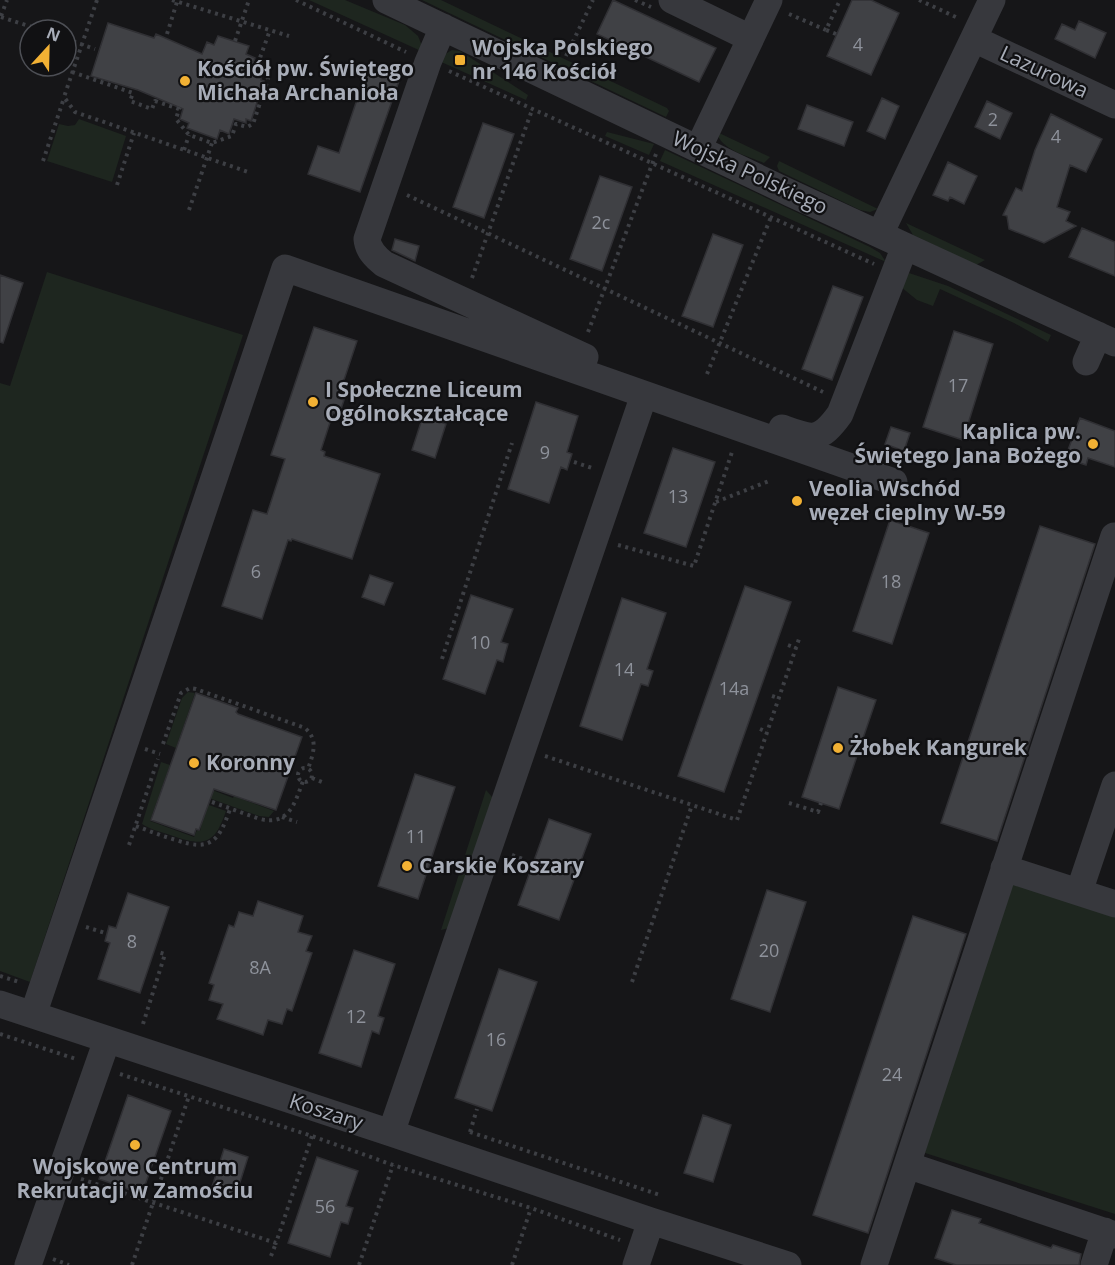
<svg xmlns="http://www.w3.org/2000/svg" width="1115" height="1265" font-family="'Open Sans',sans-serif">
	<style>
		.green { fill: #1e261f }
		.building { fill: #404145; stroke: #303034; stroke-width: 1.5 }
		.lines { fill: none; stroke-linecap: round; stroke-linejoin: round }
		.path { stroke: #3d3f44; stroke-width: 4; stroke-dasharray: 3 4.5; stroke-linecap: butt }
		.minor { stroke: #37383d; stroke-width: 27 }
		.poi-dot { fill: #f2b134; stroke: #111113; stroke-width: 2 }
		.labels { text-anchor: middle; stroke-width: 4.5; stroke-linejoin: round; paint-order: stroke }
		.number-label { font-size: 18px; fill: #8e929b }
		.poi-label { font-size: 21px; font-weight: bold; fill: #a8adb8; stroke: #111113; text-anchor: start }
		.street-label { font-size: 21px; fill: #a8adb8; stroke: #111113 }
	</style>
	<rect width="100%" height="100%" fill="#161618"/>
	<path class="green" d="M309,0H345L405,25L418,36L422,46L421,51Z
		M422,0H441L667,108L669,111L666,117Z
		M452,50L460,51L528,95L526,100L439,61L442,56Z
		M79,119L126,136L112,182L47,161L59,124L68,126L75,125Z
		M607,132L654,144L649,155L605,136Z
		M717,132L770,157L764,163C750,157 719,149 717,132Z
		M665,150L870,247L880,253L886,262L660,161Z
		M779,161L878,209L870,212L860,210L779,171L777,166Z
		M906,223L985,260L976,265L913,235Z
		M47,272L243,335L30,982L0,971V383L10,386Z
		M909,273L948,286L1051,335L1048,342L1014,323L940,289L933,306L917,300L901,287Z
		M188,692L195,693L176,748L166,744L182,698Z
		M161,762L170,765L150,821L194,837L197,830L200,831L206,804L226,811C215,844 205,847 173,836C162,832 151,830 142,824Z
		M212,790L233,798L234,796L274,811L269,817L259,816L209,798Z
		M486,790L493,798L449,928L441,930Z
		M1011,882L1115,916V1214L922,1152Z"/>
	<path class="building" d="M613,0L716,48L699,82L597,34Z
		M852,0H871L899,13L871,75L827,56Z
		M1079,21L1106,33L1095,58L1055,39L1062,24L1075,30Z
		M108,23L154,38L156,34L202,54L207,42L214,45L218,36L249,46L246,54L255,58L250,72L261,76V80L264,81L251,121L246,119V123L234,119L229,134L220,130L217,139L187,128L189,123L180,119L183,109L138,90L91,76Z
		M367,70L399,81L360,192L308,174L318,146L339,153Z
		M882,98L899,106L885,139L867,131Z
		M987,101L1012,113L1000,139L975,127Z
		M807,105L853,122L844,146L798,129Z
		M1051,114L1102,139L1086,172L1070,165L1057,207L1070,212L1066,221L1076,226L1044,243L1009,229L1007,216L1003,215L1016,188L1022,191L1035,150Z
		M483,123L514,134L484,218L453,207Z
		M948,162L977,176L964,204L950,197L948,201L933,195Z
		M600,176L632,187L602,271L570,259Z
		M1082,228L1115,242V276L1069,257Z
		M713,234L743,245L713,327L682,316Z
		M395,239L419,246L415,261L392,250Z
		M0,275L23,283L3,343L0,342Z
		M833,286L863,297L832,380L802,369Z
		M314,327L357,341L338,398L344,400L339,415L333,413L321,450L325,452L324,456L380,474L352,559L292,539L291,541L288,540L262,619L222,606L253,510L267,514L285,459L271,455Z
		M954,331L993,344L963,440L923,427Z
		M536,402L578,416L567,452L572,454L567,470L561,467L549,503L508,489Z
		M423,416L446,424L435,458L412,450Z
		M1080,418L1115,431V467L1088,458L1086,465L1065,458Z
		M891,427L910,433L904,451L885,444Z
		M673,448L715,462L686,547L644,533Z
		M890,520L929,533L892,644L853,631Z
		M1040,526L1095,544L997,841L941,823Z
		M370,575L393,583L384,605L362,597Z
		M745,586L791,602L724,792L678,776Z
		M471,595L513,609L501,642L508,644L503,662L497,660L485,694L443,679Z
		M622,598L666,613L647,669L653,671L648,686L641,684L622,740L580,726Z
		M838,687L876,700L839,809L802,797Z
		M196,693L238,708L236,712L238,714L302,737L276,810L214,789L199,830L196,829L194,835L151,820Z
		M415,774L455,787L418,899L378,886Z
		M549,819L591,834L559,920L518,905Z
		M767,890L806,902L770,1012L731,999Z
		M128,893L169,907L140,993L98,979L110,943L105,941L109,926L116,928Z
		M258,901L303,916L298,932L312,936L306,951L312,953L292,1011L287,1009L282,1024L268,1020L263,1035L217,1019L223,1004L209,1000L214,985L209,983L229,925L234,927L239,912L253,916Z
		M913,916L966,934L868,1233L813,1215Z
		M354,950L395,964L378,1016L384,1018L379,1034L372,1031L361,1067L319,1053Z
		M499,969L537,982L492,1111L455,1098Z
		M128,1095L171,1111L142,1194L99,1179Z
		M703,1115L731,1125L713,1182L684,1173Z
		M224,1149L248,1157L235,1198L211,1190Z
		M317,1157L358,1171L346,1206L353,1208L348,1224L341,1222L330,1257L288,1243Z
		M952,1210L981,1219L979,1223L1051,1248L1053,1245L1081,1254L1079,1265H956L935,1258Z"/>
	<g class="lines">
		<path class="path" d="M97,0L64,97L75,112L248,172
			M172,0L289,36
			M296,0L406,52
			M635,0L651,7
			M919,0L958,18
			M789,14L826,30
			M1,16L7,0
			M1,17L41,30
			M167,34L177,2
			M836,34L826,30L840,0
			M66,39L95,49
			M235,41L249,0
			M566,56L593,0
			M449,71L874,264
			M72,72L133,93L130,101L152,109L155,101L179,109L176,119L189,135L212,143L232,136L236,124L247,127L253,124L268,79L266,72L256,69L270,30
			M184,150L189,135
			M43,161L64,98
			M117,185L134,133
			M407,195L823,392
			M189,210L212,143
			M472,278L532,110
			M588,332L656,154
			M707,374L771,217
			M574,462L595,469
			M716,502L769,481
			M618,545L694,566L733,449
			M788,645L796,648
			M442,659L512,443
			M772,696L778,698
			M760,729L767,732
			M163,744L181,693L190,688L196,689L305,728C319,740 313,754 308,769
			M145,749L160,754
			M545,756L737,820L799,639
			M298 775a7 7 0 1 1 14 0a7 7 0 1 1-14 0Z
			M312,778L322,782
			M212,802L260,819C289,826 295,803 303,781
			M789,803L818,812L821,803
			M282,817L297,822
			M136,826C149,831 162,836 176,840C211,852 219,841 230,809
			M129,845L158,759
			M512,855L523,859
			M86,927L105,933
			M0,976L19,982
			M632,982L692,805
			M143,1024L165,954L158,952
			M0,1034L76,1059
			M120,1074L312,1136L393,1165L531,1208L620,1240
			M470,1132L660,1195
			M470,1132L477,1109
			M81,1179L276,1243L312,1136
			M271,1256L276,1243
			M53,1259L69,1265
			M132,1265L189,1096
			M359,1265L393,1165
			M512,1265L531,1208"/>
		<path class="minor" d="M386,0L790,193L1115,343
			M672,0L750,38
			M443,27L428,62L367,239C368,250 375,257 384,264L585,357
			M974,39L1115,105
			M698,149L769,0
			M880,234L992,0
			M1086,362L1098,335
			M782,428C812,439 819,443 840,414L905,246
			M1004,868L1115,904
			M1079,892L1115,785
			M0,1004L391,1133L651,1221L788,1265
			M33,1015L285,268L894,482
			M391,1133L644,395
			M907,1165L1115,1235
			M28,1265L107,1040
			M636,1265L651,1221
			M874,1265L1114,536
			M1094,1265L1105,1231"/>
	</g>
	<g class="poi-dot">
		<rect x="454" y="54" width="12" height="12" rx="3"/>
		<circle cx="185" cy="81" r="6"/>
		<circle cx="313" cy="402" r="6"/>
		<circle cx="1093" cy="444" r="6"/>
		<circle cx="797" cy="501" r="6"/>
		<circle cx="838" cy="748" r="6"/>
		<circle cx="194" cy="763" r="6"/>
		<circle cx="407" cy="866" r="6"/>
		<circle cx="135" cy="1145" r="6"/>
	</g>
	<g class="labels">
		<g class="number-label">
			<text x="858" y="51">4</text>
			<text x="993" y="126">2</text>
			<text x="1056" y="143">4</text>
			<text x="601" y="229">2c</text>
			<text x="958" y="392">17</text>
			<text x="545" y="459">9</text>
			<text x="678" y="503">13</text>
			<text x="256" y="578">6</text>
			<text x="891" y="588">18</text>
			<text x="480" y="649">10</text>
			<text x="624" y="676">14</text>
			<text x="734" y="695">14a</text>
			<text x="416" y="843">11</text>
			<text x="132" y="948">8</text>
			<text x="769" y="957">20</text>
			<text x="260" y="974">8A</text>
			<text x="356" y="1023">12</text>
			<text x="496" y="1046">16</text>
			<text x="892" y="1081">24</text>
			<text x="325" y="1213">56</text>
		</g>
		<g class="poi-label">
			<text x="472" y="55">Wojska Polskiego<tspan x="472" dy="24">nr 146 Kościół</tspan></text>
			<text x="197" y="76">Kościół pw. Świętego<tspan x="197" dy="24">Michała Archanioła</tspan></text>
			<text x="325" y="397">I Społeczne Liceum<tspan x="325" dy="24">Ogólnokształcące</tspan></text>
			<text x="1081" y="439" text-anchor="end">Kaplica pw.<tspan x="1081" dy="24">Świętego Jana Bożego</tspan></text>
			<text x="809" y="496">Veolia Wschód<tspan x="809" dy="24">węzeł cieplny W-59</tspan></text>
			<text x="850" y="755">Żłobek Kangurek</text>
			<text x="206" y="770">Koronny</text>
			<text x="419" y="873">Carskie Koszary</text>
			<text x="135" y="1174" text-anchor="middle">Wojskowe Centrum<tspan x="135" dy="24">Rekrutacji w Zamościu</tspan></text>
		</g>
		<g class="street-label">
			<text transform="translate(1044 72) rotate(25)" y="7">Lazurowa</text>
			<text transform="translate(750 173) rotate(25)" y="7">Wojska Polskiego</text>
			<text transform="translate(326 1112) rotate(18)" y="7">Koszary</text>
		</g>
	</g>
	<g transform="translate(48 48) rotate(22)"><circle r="28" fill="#111113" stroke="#4d4f55" stroke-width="1.5"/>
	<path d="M0-4.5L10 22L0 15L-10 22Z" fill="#f2b134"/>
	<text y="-9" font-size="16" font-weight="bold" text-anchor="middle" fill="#a8adb8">N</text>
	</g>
</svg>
